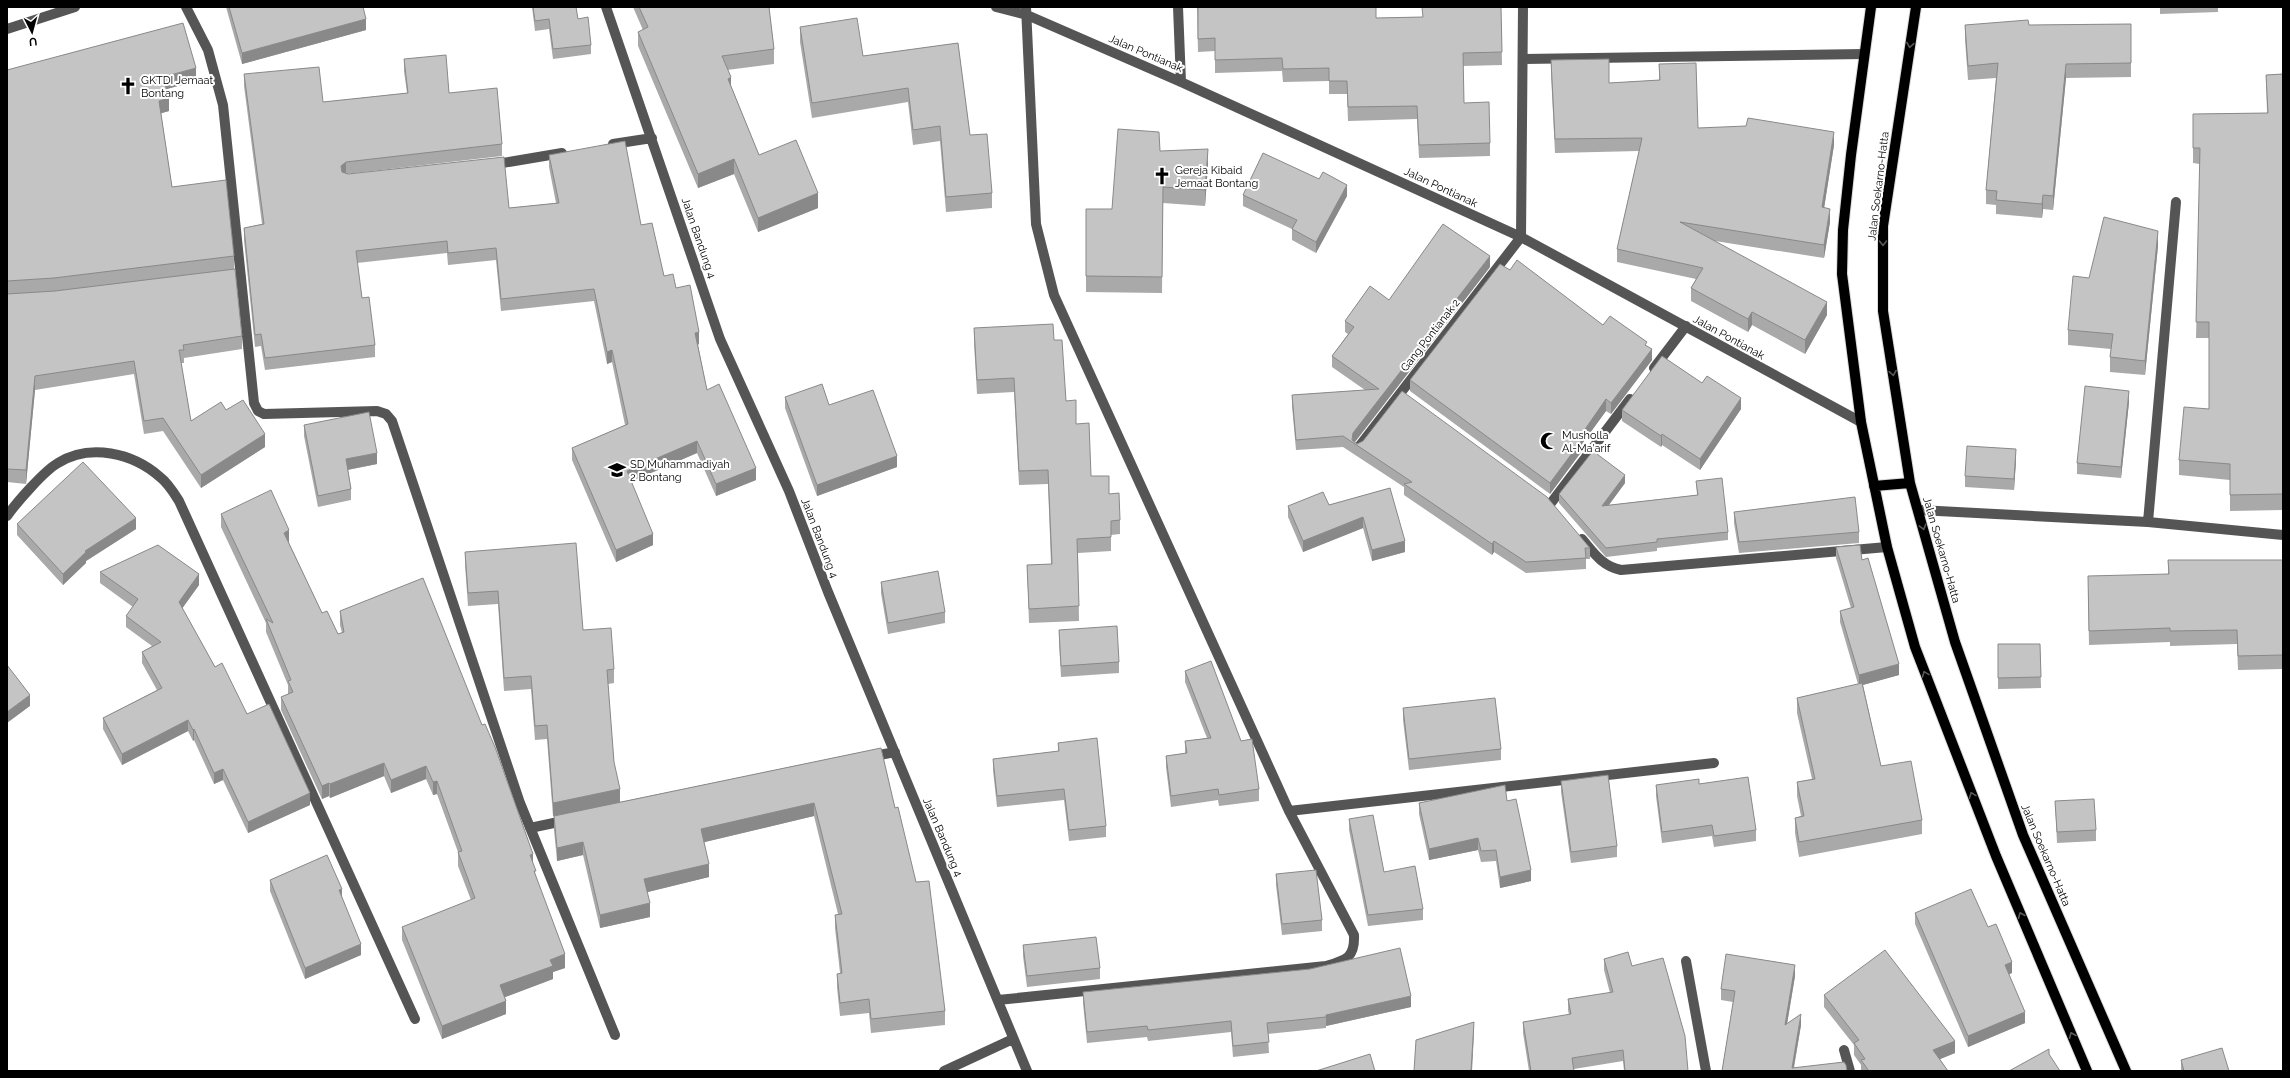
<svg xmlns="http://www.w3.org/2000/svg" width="2290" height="1078" font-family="Raleway,sans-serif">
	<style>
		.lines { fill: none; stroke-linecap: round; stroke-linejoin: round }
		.major-casing { stroke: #dbdbdb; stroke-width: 12 }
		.minor { stroke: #555; stroke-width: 10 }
		.major { stroke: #000; stroke-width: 10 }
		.wall { fill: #a9a9a9 }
		.shaded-wall { fill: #898989 }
		.building { fill: #c4c4c4; stroke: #898989 }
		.oneway { stroke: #595959 }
		.labels { text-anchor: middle; stroke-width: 4; stroke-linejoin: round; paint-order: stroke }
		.street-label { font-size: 11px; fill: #000; stroke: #fff }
		.poi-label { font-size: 11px; fill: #000; stroke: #fff; text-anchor: start }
	</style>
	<rect width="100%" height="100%" fill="#fff"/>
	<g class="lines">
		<g class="major-casing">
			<path id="major" d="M1871,7L1851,155L1843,230L1842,274L1861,422L1887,547L1915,647L1996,856L2087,1071
				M1916,7L1883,226V311L1910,483L1955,642L2023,835L2126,1071
				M1874,486L1910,483"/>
		</g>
		<path class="minor" d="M186,7L208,50L223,105L254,403L258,411L264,414L377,411L386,414L392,421L520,803L615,1035
			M606,7L720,339L789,491L828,592L1027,1071
			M996,7L1027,15L1181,82L1521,237L1861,422
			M1178,7L1181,82
			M7,29L75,7
			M1524,59L1864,54
			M613,144L652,138
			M491,165L562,153
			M1654,368L1686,326
			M1358,448L1521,237L1523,7
			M1551,503L1630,399
			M1919,510L2148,522L2283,535
			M7,516C17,502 44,471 58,463C90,443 133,453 160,477C168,483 174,493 179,501L415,1019
			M2148,522L2176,202
			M1582,539C1594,553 1602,566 1621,570L1887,547
			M869,757L895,752
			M1289,811L1714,763
			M530,828L568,820
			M1686,961L1706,1071
			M998,1000L1326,966C1346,960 1355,958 1354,935L1289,811L1054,295L1036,224L1026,7
			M1844,1050L1850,1071
			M944,1071L1013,1039"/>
		<use href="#major" class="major"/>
	</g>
	<path class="wall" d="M226,7H363L366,30L242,64Z
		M532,7H576L578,19L591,45V54L553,59L549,29L535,31Z
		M633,7H769L774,49V64L727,70L731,86L759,155L818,208L758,232L734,174L698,188L638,46V32L643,30Z
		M1197,7L1376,18L1422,17L1501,7L1502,65L1463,66L1464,103L1490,143V156L1419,158L1417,119L1348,121L1347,94H1329V81L1283,82L1282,71L1215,73V51L1198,52Z
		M2160,7H2218V12L2160,14Z
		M2131,24V77L2066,78L2053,210L2043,209L2042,218L1996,214V205L1986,204V190L1996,78L1968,80L1965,40V25H2029Z
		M800,27L863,56L958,43L970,135L992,193V208L946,212L940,141L913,145L908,102L812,118L800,42Z
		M404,59L449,93L502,144V156L346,174L509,208L556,203L549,167V155L641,225L664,276L676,288L699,344L698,345L707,390L756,480L716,496L697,453L631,482L653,545L616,562L572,460V448L625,425L612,362L607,364L594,301L501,311L496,260L448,265L447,253L357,263L362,298L375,345V357L265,370L261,346L255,347L244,240V228L262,224L244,86V74L323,102L407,93L404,71Z
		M1551,60L1609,83L1659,80V64L1698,128L1834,145L1824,208L1830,222L1824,258L1715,241L1827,315L1805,354L1752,325L1748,332L1691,301V288L1696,279L1617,262V249L1639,151L1555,153L1551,74Z
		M7,70L196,81L167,89L169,111L161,113L172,187L234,256V269L242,336V349L184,358V363H181L191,421L226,410L265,447L201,488L163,431L144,434L134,374L35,390L26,484L7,482Z
		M2283,74V510L2230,511V480L2179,475V460L2209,409V338H2196L2200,164L2193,163V114L2267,113L2266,75Z
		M1160,151L1208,165L1205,206L1163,203L1162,293L1086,292V209H1112Z
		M1243,195L1347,196L1316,253L1292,240V229L1243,206Z
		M2158,246L2145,375L2110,372V357L2111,349L2068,345V330L2089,278Z
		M1490,267L1355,442L1357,444L1590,548V559H1586V569L1526,573L1494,552L1492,555L1404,495V487L1343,447L1296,450L1292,406V395L1365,390L1332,367V356L1348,334L1345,332V321L1389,300Z
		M1510,270L1603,325L1647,346L1652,360L1611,414L1606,411L1582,444V451L1550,494L1410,391V380Z
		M974,328L1054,340L1066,401L1076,424L1091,476L1109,494L1120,520V534L1111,535V551L1078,553L1079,621L1029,623L1027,565L1051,564L1048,484L1019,485L1014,392L977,394L974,343Z
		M785,397L897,467L817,496L785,408Z
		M2129,402L2121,478L2077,474V463Z
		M1741,409L1700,470L1662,445L1661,447L1622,421V410Z
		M304,425L377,464L348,470L351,489V500L318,507L304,436Z
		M2016,460L2014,490L1965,487V476Z
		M1696,481L1728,532V540L1657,548V551L1606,557L1559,503V494L1625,483L1609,505L1697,495Z
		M1390,488L1405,552L1372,561L1363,528L1303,552L1288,517V506L1329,505Z
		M1734,512L1859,532V543L1739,553L1734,523Z
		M221,514L289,543L322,613L338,634L342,633L340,625V611L533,864L536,877L565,968L553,972V979L505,997L506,1014L442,1039L402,940V927L471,900L458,866V852L437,794L433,795L426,779L391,793L384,776L330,798L329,796L322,799L281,710V697L288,694V685L266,632V623L221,527Z
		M17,524L136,529L86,561V563L63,585L17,535Z
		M1836,547L1899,675L1863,685L1881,766L1922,820V834L1799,857L1795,833V818L1801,816L1797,796V782L1812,779L1797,713V698L1858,684L1840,622V611L1851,608L1836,558Z
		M465,552L583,630L614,669V683L608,684L614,762L620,802L881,748L895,808L945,1011V1025L871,1033L869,1013L840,1016L837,987V974L840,973L835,928V915L838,914L814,816L704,842L709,877L647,892L650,917L600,928L583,855L557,861L554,830V816H553L547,739L535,740L531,689L504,691L498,604L468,606L465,565Z
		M2168,560H2283V669L2238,670L2237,644L2170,646V642L2089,645L2088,590L2168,574Z
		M100,572L199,585L182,608L215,667L310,805L248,833L223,780L214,784L194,740L193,741L188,731L122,765L103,729V718L157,690L142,663V652L152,646L126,627V616L133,607L100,583Z
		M881,582L945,612V623L888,634L881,593Z
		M1059,630L1119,662V673L1061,677L1059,641Z
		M1998,644H2040L2041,688L1998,689Z
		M1185,671L1259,789V801L1219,806L1218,800L1171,807L1166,767V756L1185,753V741L1207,738L1185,682Z
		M1403,708L1501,749V760L1409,770L1403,720Z
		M1058,743L1106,826V837L1069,841L1064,800L997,807L993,770V759L1058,751Z
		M1561,781L1617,846V857L1571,863L1561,792Z
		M1699,784L1756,830V841L1714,847L1712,836L1662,843L1656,796V785Z
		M1507,801L1531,881L1500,888L1496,861L1481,862L1478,850L1429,860L1419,814V803Z
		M2055,801L2096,830V841L2057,843Z
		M1349,819L1384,872L1423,909V920L1368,926L1349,830Z
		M1276,874L1322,920V931L1282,935L1276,885Z
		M270,880L342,897L361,955L305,979L270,891Z
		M1915,913L1988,927L2012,973L2009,974L2025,1023L1968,1047L1915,924Z
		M1023,945L1100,968V979L1027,987L1023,956Z
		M1604,959L1632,966L1688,1071H1624L1623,1061L1574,1069V1071H1529L1523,1033V1022L1569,1015L1568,1010V999L1610,993L1604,970Z
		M1795,976L1787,1024L1801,1025L1794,1068L1722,1071L1733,1002L1721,1000V989Z
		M1083,992L1411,1007L1326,1026V1028L1268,1034L1269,1053L1233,1057L1231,1032L1148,1041L1147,1037L1087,1043L1083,1003Z
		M1824,995L1955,1053L1940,1059L1948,1071H1861V1065L1854,1055V1045L1824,1007Z
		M2181,1060L2229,1071H2181Z"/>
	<path class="shaded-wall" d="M366,19V30L242,64V53Z
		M2066,64V78L2053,210V196Z
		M196,68V81L163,90V77Z
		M731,77V92L728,79Z
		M169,98V111L159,114V101Z
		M1834,132V145L1822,221V207Z
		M1208,149V165L1205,206V190Z
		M734,159V174L698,188V174Z
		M346,162V174L341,178V166Z
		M1347,185V196L1316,253V242Z
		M818,193V208L758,232V218Z
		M2043,195V209L2042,218V204Z
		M1830,209V222L1824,258V245Z
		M2158,231V246L2145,375V361Z
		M1490,256V267L1354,443L1352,442L1353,433Z
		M1827,302V315L1805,354V340Z
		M1752,312V325L1748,332V319Z
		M699,332V344L695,345V333Z
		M1652,349V360L1611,414V403Z
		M612,350V362L607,364V352Z
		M35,376V390L26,484V470Z
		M2129,391V402L2121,478V467Z
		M1741,398V409L1700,470V459Z
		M1606,399V411L1582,444V451L1550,494V483L1579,438Z
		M265,434V447L201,488V475Z
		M1662,434V445L1661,447V436Z
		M697,441V453L627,483V471Z
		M2016,449V460L2014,490V479Z
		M377,453V464L346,470V459Z
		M897,456V467L817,496V485Z
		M756,468V480L716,496V484Z
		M1625,475V483L1602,514V506Z
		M1363,517V528L1303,552V541Z
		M136,518V529L86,561V563L63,585V574L85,551Z
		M289,530V543L284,546V533Z
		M653,534V545L616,562V550Z
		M1405,541V552L1372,561V550Z
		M1494,541V552L1492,555V544Z
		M199,574V585L179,613V602Z
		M1899,664V675L1859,686V675Z
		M30,695V706L7,723V712Z
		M188,720V731L122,765V754Z
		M194,729V740L193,741V730Z
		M384,763V776L330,798V784Z
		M426,766V779L391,793V780Z
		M223,769V780L214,784V773Z
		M437,781V794L433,795V782Z
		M329,783V796L322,799V786Z
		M620,789V803L553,816V803Z
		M310,793V805L248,833V822Z
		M814,803V816L701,843V829Z
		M1478,838V850L1429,860V849Z
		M583,842V855L557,861V848Z
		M533,854V867L530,855Z
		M709,864V877L644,893V879Z
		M1531,870V881L1500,888V877Z
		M342,889V900L339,890Z
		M650,903V917L600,928V915Z
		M361,944V955L305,979V968Z
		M565,954V968L553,972V979L500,999V985L550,960Z
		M2012,962V973L2005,976V965Z
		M1795,965V976L1785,1036V1025Z
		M1411,996V1007L1326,1026V1015Z
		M506,1001V1014L442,1039V1026Z
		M2025,1012V1023L1968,1047V1036Z
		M1801,1014V1025L1793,1071L1792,1068Z
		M1474,1022V1033L1472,1071H1471Z
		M1955,1041V1053L1933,1062V1050Z"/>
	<path class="building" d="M229,7H363L366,19L242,53Z
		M533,7H576L578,19L588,17L591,45L553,49L549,19L535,21Z
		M639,7H769L774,49L722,56L731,77L728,79L759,155L796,140L818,193L758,218L734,159L698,174L638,32L648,27Z
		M1198,7H1376V18L1423,17L1422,7H1501L1502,52L1463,53L1464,103L1489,102L1490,143L1419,145L1417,106L1348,107L1347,81H1329V68L1283,69L1282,58L1215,60V38L1198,39Z
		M857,18L863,56L958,43L970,135L987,134L992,193L946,197L940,126L913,130L908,88L812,103L800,27Z
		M2028,20L2029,25L2131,24V63L2066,64L2053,196L2043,195L2042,204L1996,200L1997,191L1986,190L1998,63L1968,66L1965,25Z
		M183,23L196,68L163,77L169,98L159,101L172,187L226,180L234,256L54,278L7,281V70Z
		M446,55L449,93L497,88L502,144L346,162L341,166L342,172L348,174L504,157L509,208L559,203L549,155L625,141L641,225L652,223L664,276L673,274L676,288L690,285L699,332L695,333L707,390L719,384L756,468L716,484L697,441L627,471L653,534L616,550L572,448L628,424L612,350L607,352L594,289L501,299L496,248L448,253L447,241L356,251L362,298L369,297L375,345L265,358L261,334L255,335L244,228L264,224L244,74L319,67L323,102L408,93L404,59Z
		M1609,59V83L1660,80L1659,64L1696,63L1698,128L1746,126L1748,118L1834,132L1822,207L1830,209L1824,245L1680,222L1827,302L1805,340L1752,312L1748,319L1691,288L1703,268L1617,249L1642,138L1555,139L1551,60Z
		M2283,74V494L2230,495V464L2179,460L2184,407L2209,409V322H2196L2200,148H2193V114L2268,113L2266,75Z
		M1118,129L1159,132L1160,151L1208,149L1205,190L1163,187L1162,277L1086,276V209H1112Z
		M1263,153L1319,179L1323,172L1347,185L1316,242L1292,229L1297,220L1243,195Z
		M2104,217L2158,231L2145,361L2110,357L2113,334L2068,330L2073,276L2089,278Z
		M1443,224L1490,256L1353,433L1352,440L1357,444L1363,441L1402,391L1547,497L1590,548H1585L1586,558L1526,562L1494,541L1492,544L1404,484L1412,482L1343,436L1296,440L1292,395L1379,389L1332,356L1354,327L1345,321L1370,286L1389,300Z
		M1517,260L1603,325L1610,316L1647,342L1645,345L1652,349L1611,403L1606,399L1579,438L1582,440L1550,483L1410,380L1500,264L1510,270Z
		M235,269L242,336L183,345L184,350H179L191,421L221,402L226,410L243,400L265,434L201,475L163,418L144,421L134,361L35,376L26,470L7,469V294L55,291Z
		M1053,324L1054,340H1062L1066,401L1076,400V424L1089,423L1091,476H1109V494L1119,493L1120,520L1111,521V537L1077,539L1079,606L1029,609L1027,565L1052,564L1048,470L1019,471L1014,378L977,380L974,328Z
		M1662,356L1702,383L1707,376L1741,398L1700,459L1662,434L1661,436L1622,410Z
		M822,384L829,405L873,390L897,456L817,485L785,397Z
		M2085,386L2129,391L2121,467L2077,463Z
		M369,412L377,453L346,459L351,489L318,496L304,425Z
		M1967,446L2016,449L2014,479L1965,476Z
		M1593,451L1625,475L1602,506L1698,495L1696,481L1722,478L1728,532L1657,539V542L1606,548L1559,494Z
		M83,462L136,518L85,551L86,552L63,574L17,524Z
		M1390,488L1405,541L1372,550L1363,517L1303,541L1288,506L1323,492L1329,505Z
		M271,490L289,530L284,533L322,613L327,611L338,634L344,632L340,611L423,578L482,725L485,724L495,747L533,854L530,855L536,871H534L565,954L550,960L553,966L500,985L506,1001L442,1026L402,927L475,898L458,852L462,851L437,781L433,782L426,766L391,780L384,763L330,784L329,783L322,786L281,697L293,692L288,681L291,680L266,619L273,623L221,514Z
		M1855,497L1859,532L1739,542L1734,512Z
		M576,543L583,630L611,628L614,669L607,670L614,762L620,789L553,803L547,725L535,726L531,676L504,678L498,591L468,593L465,552Z
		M158,545L199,574L179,602L215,667L222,663L247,714L269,704L310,793L248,822L223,769L214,773L194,729L193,730L188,720L122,754L103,718L162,688L142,652L161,642L126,616L138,599L100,572Z
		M1860,545L1862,560L1868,558L1899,664L1859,675L1840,611L1854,607L1836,547Z
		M2168,560H2283V655L2238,656L2237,630L2170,631V628L2089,631L2088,576L2169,574Z
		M938,571L945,612L888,623L881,582Z
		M1117,626L1119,662L1061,666L1059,630Z
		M1998,644H2040L2041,677L1998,678Z
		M1211,661L1241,741L1252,739L1259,789L1219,795L1218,789L1171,796L1166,756L1187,753L1185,741L1211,738L1185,671Z
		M7,665L30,695L7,712Z
		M1862,683L1881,766L1911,761L1922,820L1799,842L1795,818L1804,816L1797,782L1815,779L1797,698Z
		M1495,698L1501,749L1409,759L1403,708Z
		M1097,738L1106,826L1069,830L1064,789L997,796L993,759L1059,751L1058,743Z
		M881,748L895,808L898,807L916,882L929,881L945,1011L871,1019L869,999L840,1003L837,974L842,973L835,915L842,914L814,803L701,829L709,864L644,879L650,903L600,915L583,842L557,848L554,816Z
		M1608,775L1617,846L1571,852L1561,781Z
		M1748,777L1756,830L1714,836L1712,825L1662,832L1656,785L1699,779V784Z
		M1505,785L1507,801L1516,799L1531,870L1500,877L1496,850L1481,851L1478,838L1429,849L1419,803Z
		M2094,799L2096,830L2057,832L2055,801Z
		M1373,815L1384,872L1415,866L1423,909L1368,915L1349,819Z
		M327,855L342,889L339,890L361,944L305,968L270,880Z
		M1316,870L1322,920L1282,924L1276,874Z
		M1971,889L1988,927L1996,924L2012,962L2005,965L2025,1012L1968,1036L1915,913Z
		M1096,937L1100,968L1027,976L1023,945Z
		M1400,948L1411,996L1326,1015V1017L1267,1023L1269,1042L1233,1046L1231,1021L1148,1030L1147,1026L1087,1032L1083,992L1310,969Z
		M1885,950L1955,1041L1933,1050L1948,1071H1869L1861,1060L1865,1059L1854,1043L1859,1040L1824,995Z
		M1628,952L1632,966L1663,958L1685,1036L1688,1071H1625L1623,1050L1572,1058L1574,1071H1531L1523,1022L1571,1014L1568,999L1613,992L1604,959Z
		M1726,954L1795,965L1785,1025L1801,1014L1792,1068L1844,1062L1846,1065L1847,1071H1722L1735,991L1721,989Z
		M1474,1022L1471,1071H1414L1416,1040Z
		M2222,1048L2229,1071H2184L2181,1060Z
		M2049,1049V1054L2060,1071H2009Z
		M1370,1054L1375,1071H1316Z"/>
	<defs><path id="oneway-chevron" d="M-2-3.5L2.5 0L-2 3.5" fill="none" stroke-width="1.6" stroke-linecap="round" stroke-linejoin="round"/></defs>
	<g class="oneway">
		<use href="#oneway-chevron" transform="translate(1910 45) rotate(99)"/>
		<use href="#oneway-chevron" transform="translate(1883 243) rotate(90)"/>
		<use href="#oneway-chevron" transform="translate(1893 373) rotate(81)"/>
		<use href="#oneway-chevron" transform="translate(1923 527) rotate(75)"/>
		<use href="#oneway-chevron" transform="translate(1925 674) rotate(-111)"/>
		<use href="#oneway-chevron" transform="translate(1972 795) rotate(-111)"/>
		<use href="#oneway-chevron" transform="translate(2021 915) rotate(-113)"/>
		<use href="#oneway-chevron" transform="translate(2072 1035) rotate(-113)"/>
	</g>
	<defs>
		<g id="church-bare" transform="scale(1.38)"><path d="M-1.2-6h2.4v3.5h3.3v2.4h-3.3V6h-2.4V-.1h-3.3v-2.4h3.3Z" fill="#000" stroke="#fff" stroke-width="2.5" paint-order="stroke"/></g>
		<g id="mosque-bare" transform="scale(1.38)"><path d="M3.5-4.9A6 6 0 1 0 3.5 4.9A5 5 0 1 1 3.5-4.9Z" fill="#000" stroke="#fff" stroke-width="2.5" paint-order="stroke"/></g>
		<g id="school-bare" transform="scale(1.38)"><path d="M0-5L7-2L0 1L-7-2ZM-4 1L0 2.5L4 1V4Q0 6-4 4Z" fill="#000" stroke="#fff" stroke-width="2.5" paint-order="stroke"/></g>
	</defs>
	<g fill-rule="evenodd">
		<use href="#church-bare" x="128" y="86"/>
		<use href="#church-bare" x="1162" y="176"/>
		<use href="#mosque-bare" x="1549" y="441"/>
		<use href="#school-bare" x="617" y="470"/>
	</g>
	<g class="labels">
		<g class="street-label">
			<text transform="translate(1146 53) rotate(23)" y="4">Jalan Pontianak</text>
			<text transform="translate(1878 186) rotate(-83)" y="4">Jalan Soekarno-Hatta</text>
			<text transform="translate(1441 187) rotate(25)" y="4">Jalan Pontianak</text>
			<text transform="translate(699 238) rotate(71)" y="4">Jalan Bandung 4</text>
			<text transform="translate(1430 335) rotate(-52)" y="4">Gang Pontianak 2</text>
			<text transform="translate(1729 337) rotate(29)" y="4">Jalan Pontianak</text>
			<text transform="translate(820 538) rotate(69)" y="4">Jalan Bandung 4</text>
			<text transform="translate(1942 550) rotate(74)" y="4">Jalan Soekarno-Hatta</text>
			<text transform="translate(943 837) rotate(67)" y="4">Jalan Bandung 4</text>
			<text transform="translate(2046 855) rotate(67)" y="4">Jalan Soekarno-Hatta</text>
		</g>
		<g class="poi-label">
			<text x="141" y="84">GKTDI Jemaat<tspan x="141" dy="13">Bontang</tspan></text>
			<text x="1175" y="174">Gereja Kibaid<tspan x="1175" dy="13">Jemaat Bontang</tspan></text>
			<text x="1562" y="439">Musholla<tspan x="1562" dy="13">Al-Ma'arif</tspan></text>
			<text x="630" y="468">SD Muhammadiyah<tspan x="630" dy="13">2 Bontang</tspan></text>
		</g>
	</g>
	<rect width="2290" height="1078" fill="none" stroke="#000000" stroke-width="16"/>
	<g transform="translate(32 32) rotate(174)" stroke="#ffffff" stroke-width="3" paint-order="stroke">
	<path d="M0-3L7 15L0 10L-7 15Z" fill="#000000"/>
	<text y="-6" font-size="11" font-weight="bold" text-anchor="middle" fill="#000000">U</text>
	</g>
</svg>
